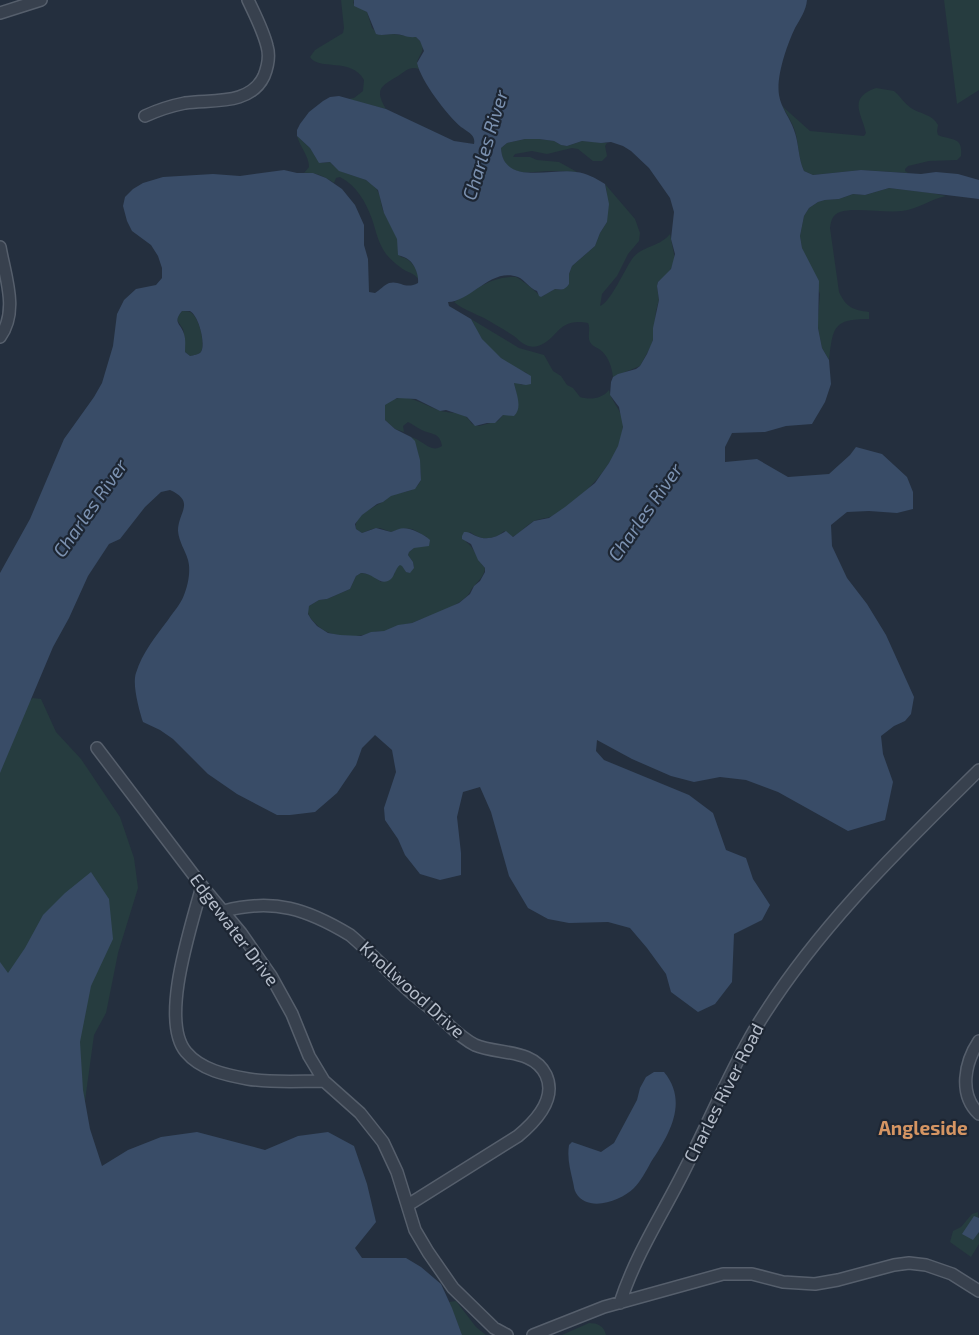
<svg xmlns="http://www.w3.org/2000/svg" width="979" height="1335" font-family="'Exo 2',sans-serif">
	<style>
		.green { fill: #263c3f }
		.water { fill: #394c67; fill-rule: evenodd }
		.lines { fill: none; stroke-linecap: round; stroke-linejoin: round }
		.minor-casing { stroke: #565f6c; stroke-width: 14 }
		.minor { stroke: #38414e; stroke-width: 11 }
		.labels { text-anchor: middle; stroke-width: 4.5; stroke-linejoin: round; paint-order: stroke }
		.street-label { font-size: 18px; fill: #b4bcc9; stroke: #1d2633 }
		.water-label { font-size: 19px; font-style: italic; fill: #7c92b1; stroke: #1d2633 }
		.neighbourhood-label { font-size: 19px; font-weight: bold; fill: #d59563; stroke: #1d2633 }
	</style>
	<rect width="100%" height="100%" fill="#242f3e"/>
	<path class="green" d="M341,0H354L353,3L367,12L372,28L380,35L393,34L416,37C428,48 421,51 417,62L419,69C409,66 406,71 398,76C381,86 374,89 386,109L348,99L354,98L363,91L364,80C352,57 318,71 310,57L315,50L343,33L344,28Z
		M944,0H979V90L957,104Z
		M876,88L894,91C900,96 904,103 911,108C920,114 932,114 938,125L937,131L938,135C952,141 963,136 961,156L957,160L929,161L908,166L905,169V171L908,173L861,170L813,175L804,171C798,158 799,145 795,131C792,122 787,114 782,106L810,131L864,136L866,133C862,114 847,98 876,88Z
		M297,136L310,148L317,159L322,163L330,162C343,178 361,173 374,186C381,193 380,201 383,210C387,221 396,230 398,242C399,248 398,251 401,257C410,258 419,270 419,280C414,272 407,273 400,267C396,264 390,259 386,254C378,243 376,231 372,219C366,202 356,185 340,177L336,178L334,183C325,177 315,172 304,173L309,167C309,156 300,147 297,136Z
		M525,139H539L554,141L561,145L567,146L582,141L607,143L605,146L607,156L602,161H593L578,149L572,148L547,154L532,151L515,154L513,157H530L537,160L559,162L577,172C567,171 558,171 549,171C528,172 503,178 501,148L507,143Z
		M605,184L635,219L640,233L639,241L628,254L617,276L602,294L600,306C610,303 625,269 632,259C641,246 660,247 670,234L675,259L669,273L658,282L657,286L659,300L656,311L653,340L651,346L640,366L613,377C612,367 608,355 599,349C596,347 592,346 590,342C587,336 591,329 588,323C557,317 559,339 538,346C534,347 530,347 526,345C521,343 518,339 514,336C505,330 494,324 484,318C474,313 462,309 454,302C474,291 491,276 516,277C522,280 537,292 541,297L555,289L561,290L569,284V274L572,266L595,246L600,233L607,222V193Z
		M889,188L932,193L946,196C931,199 918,209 902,211C884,213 854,207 840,212C832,215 831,221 830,228L839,292C846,307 853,310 869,312V319C833,319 833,327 829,360L822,348L818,328V317L820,294L802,248L800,236L804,216L809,208L818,202L825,200L839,199L853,194L865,195Z
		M182,311C184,311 188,311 190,312C199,316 206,344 201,352C198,355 194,355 190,356L185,352C184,345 185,335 183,329C178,320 174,321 182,311Z
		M471,319L519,348L544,355L553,371L561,376L567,385L573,388L580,397C590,400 602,399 609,390C612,404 623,410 623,425C622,460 581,501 552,516C546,519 540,518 534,521C526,525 521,533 512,537L504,531C494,540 481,541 470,532L466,542C474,546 477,560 485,568C484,576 480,579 475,585C471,588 470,594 466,597C452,610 430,615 412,623C402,624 395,628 386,631C382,632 378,631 374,632C370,632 367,635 363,635C347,638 326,636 315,623C310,618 306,613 309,606L319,600L327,599L350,589L356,576L361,573L372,575L381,582L394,575L396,568L400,565H402L406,572L414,568L413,562L408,555L409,552L427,537C422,535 420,533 416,531C408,526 399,530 391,532L380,528L372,529L362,533L356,529C353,515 375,507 384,501C386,500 388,497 390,496C400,491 411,494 418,485C423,479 420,472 420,466C419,456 417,445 411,437C423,440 431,454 442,446C440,431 429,435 420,429C415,427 413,424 408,422L403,426L404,432L395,429L385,420V405C402,389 421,404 438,410C451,415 464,409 472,424L479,426L498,421L503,415H507C519,398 518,402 514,383L516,382L522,385L527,373C511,368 486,348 478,333C475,328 474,323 471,319Z
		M33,698L41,699L56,732L81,759L120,817L134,858L138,888L118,953L106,1013L94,1035L84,1108L0,978V757L29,701Z
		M978,1212L979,1244L971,1257L950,1242L953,1231L961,1227L972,1214Z
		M456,1301L476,1327L486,1335H462L449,1302Z
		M589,1323C598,1323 604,1326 606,1335H562Z"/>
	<path class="water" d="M354,0H807C806,11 800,19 795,28C787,45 776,76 779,95C781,108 790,118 794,130C799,143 798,158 804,171L813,175L861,170L921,174L936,172L958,174L979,180V199L889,188L865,195L853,194L839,199L825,200L818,202L809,208L804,216L800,236L802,248L819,281L818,328L822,348L829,360L831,384L825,402L812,424L786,426L765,432L732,433L725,447V462L757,459L788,477L829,474L850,455L856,447L882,454L907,477L913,492V509L897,513L869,511L847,512L831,525L832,546L847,578L867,604L886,635L914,697L911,714L905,721L894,726L881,736L883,754L893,782L885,820L848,831L778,792L746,780L720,777L694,782L671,776L632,759L597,740L596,751L604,760L689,795L713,813L726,850L746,858L753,879L770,905L762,920L734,934L732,982L715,1004L698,1012L671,992L666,974L647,948L630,928L608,922L569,923L548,919L528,908L509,876L491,812L480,787L463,792L457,817L461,853V875L440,880L420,874L405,855L398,839L385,820L384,808L396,772L392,750L375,735L362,748L356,765L337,793L315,812L290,815H277L237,794L208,774L173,739L160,730L143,722C139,710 132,684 136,673C142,653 156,636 168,620C173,612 181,604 184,595C188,585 191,571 188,560C185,550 179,542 178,531C178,512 196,502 170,490L161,492L145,507L120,539L109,544L88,576L69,618L53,647L0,773V573L30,519L64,439L94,397L102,383L113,346L117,314L124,300L136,289L156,285L162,278V268L158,256L151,245L132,231L127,221L123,206L125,197L133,189L143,183L163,177L213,174L240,176L284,170L297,173H313L326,178L342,189L355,205L364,225V245L368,259L369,292L375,293C380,290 384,285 389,283C400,280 405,290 418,283C419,274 414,262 406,258C404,257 401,256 398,255L397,239L384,213L378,190L366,180L339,171L330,162L319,163L310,148L297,136V130L300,124L309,112L323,101L330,97L339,96L386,109L454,141L474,144C476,135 468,132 461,127C447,115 421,81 417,63L424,51L420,41L416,37C406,38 403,34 394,34C387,34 382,36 376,34L367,12L354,6ZM525,139H539L554,141L561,145L567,146L582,141L601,143L611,142L623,146L631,151L649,168L670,198L674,212L671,239L675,254L671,269L658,282L657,286L659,300L653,328V340L647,354L640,366L636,369L618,374L613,377L611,382L610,395L619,407L623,427L618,446L609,463L595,483L565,507L549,518L534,521L513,537L506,531C497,537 487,541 476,536C471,534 470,532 464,532L462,536V539L471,544L478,560L485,568V572L480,581L474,586L470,594L459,603L412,623L398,625L384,631L371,632L361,636L340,635L328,633L317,626L311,619L308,614L309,606L319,600L327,599L350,589L356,576L361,573C373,572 381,588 391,579C395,575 395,569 400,565L402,566L406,572L410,573L414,568L413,562L408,555L409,552L414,548L429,546L430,540C424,534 407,526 399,529C396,530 394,531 391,532L376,528L362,533L356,529L355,524L362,515L377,504L383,502L391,496L415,489L421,480L420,460L415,441L411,437L395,429L385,420V405L397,398L416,399L440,411L446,410L467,417L475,426L487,423H495L503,415L514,416C523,408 516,393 514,383L526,385L531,384V376L501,358L482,339L471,319L449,306L448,302C472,301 491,267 518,277C525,280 529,288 537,291L539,296L541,297L555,289C562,290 565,290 569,284V274L572,266L595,246L600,233L607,222L609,204L605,184C595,178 587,173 576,172C552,168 503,186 501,148L507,143ZM182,311C184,311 188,311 190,311C199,316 206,344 201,352C198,355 194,355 190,356L185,352C185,346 186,340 184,334C181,323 172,323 182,311Z
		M91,872L109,899L113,939L91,986L80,1042L83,1090L90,1129L102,1166L128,1150L161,1137L197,1132L265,1150L298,1136L328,1132L354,1146L367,1184L376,1222L355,1248L362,1258H406L421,1267L441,1284L452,1308L462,1335H0V962L8,973L25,948L43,915L65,893Z
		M654,1072H664C689,1102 669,1135 651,1162C646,1171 641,1181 634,1188C621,1201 588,1213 576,1193C574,1190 574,1186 573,1182C570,1169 567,1158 569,1145L572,1142L601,1152L614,1143L637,1100L640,1088L646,1077Z
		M974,1216L979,1218V1232L973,1240L962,1234Z"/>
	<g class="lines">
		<g class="minor-casing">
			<path id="minor" d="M0,13L41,0
				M145,116C158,110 170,106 185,103C211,99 250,106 264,76C268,66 270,56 267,46C263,30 255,15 248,0
				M0,247C5,276 19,311 0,337
				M97,748L202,886L241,933L271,976L292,1014L309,1056L324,1081L360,1113L383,1142L397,1172L415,1230L428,1252L453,1288L494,1328L507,1335
				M202,886C192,924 159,1020 186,1052C201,1070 226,1075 248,1079C272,1083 299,1081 324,1081
				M224,911C274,898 307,909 350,935C370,952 389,972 408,990C418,999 430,1007 440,1017C451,1027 461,1038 475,1045C498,1055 533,1048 546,1075C557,1099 535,1122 518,1136L408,1205
				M979,1041C965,1062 958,1094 979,1114
				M620,1303C635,1256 662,1215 684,1171C708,1124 728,1075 755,1029C814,931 898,850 979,770
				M533,1335L604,1307L723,1274H752L783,1282L815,1284L838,1280L894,1265L909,1263L926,1265L952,1274L979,1291"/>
		</g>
		<use href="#minor" class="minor"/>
	</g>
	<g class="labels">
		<g class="street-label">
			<text transform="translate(234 930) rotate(53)" y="6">Edgewater Drive</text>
			<text transform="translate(412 990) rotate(42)" y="6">Knollwood Drive</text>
			<text transform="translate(724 1093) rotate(-63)" y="6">Charles River Road</text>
		</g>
		<g class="water-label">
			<text transform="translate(485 145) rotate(-73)" y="7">Charles River</text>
			<text transform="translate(90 508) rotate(-55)" y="7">Charles River</text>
			<text transform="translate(645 512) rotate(-55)" y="7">Charles River</text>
		</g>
		<g class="neighbourhood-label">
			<text x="923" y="1135">Angleside</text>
		</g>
	</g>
</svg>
